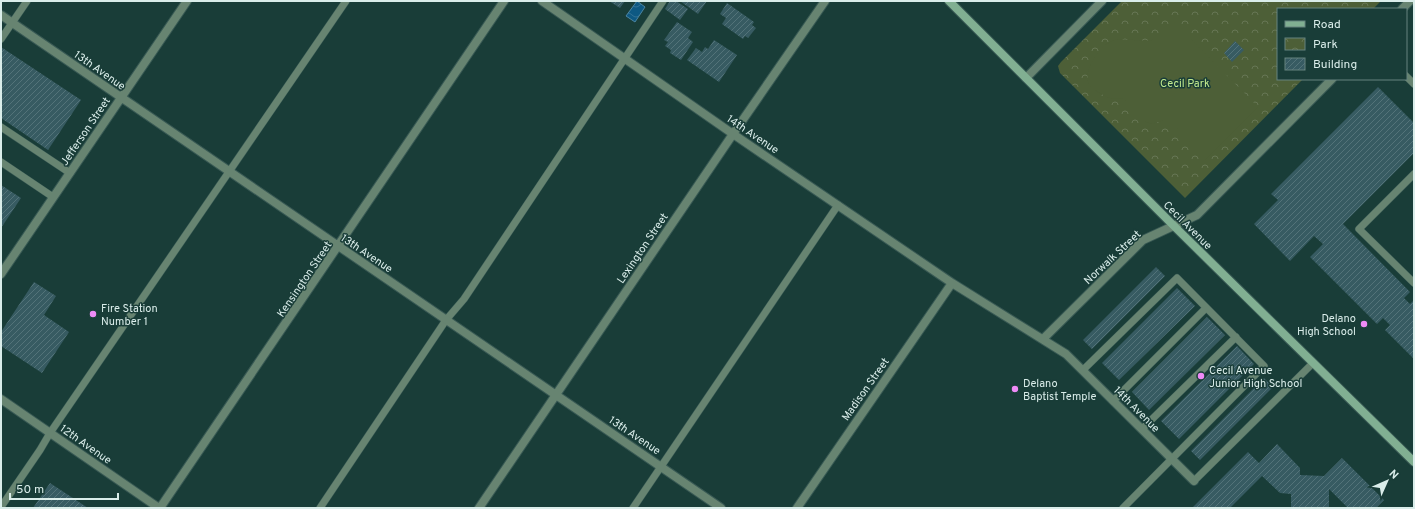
<svg xmlns="http://www.w3.org/2000/svg" width="1415" height="509" font-family="Overpass,sans-serif">
	<style>
		.park { fill: url(#park-crowns) }
		.pitch { fill: #4d5f37 }
		.water { fill: url(#water-waves); stroke: #4b85a2 }
		.building { fill: url(#building-hatch) }
		.lines { fill: none; stroke-linecap: round; stroke-linejoin: round }
		.lane-casing { stroke: #385954; stroke-width: 8 }
		.street-casing { stroke: #385954; stroke-width: 10 }
		.secondary-casing { stroke: #385954; stroke-width: 10 }
		.lane { stroke: #678471; stroke-width: 7 }
		.street { stroke: #678471; stroke-width: 8 }
		.secondary { stroke: #81af92; stroke-width: 8 }
		.poi-dot { fill: #ef8bf7; stroke: #193d38; stroke-width: 1.5 }
		.labels { text-anchor: middle; stroke-width: 3; stroke-linejoin: round; paint-order: stroke }
		.street-label { font-size: 11px; fill: #daedea; stroke: #193d38 }
		.park-label { font-size: 11px; fill: #c2ea8e; stroke: #193d38 }
		.poi-label { font-size: 11px; fill: #daedea; stroke: #193d38; text-anchor: start }
	</style>
	<defs>
		<pattern id="park-crowns" width="20" height="18" patternUnits="userSpaceOnUse"><rect width="20" height="18" fill="#4d5f37"/><path d="M2 6a3 3 0 1 1 6 0M12 15a3 3 0 1 1 6 0" fill="none" stroke="#667654"/></pattern>
		<pattern id="water-waves" width="16" height="10" patternUnits="userSpaceOnUse"><rect width="16" height="10" fill="#0e5983"/><path d="M0 5q4-4 8 0t8 0" fill="none" stroke="#307195"/></pattern>
		<pattern id="building-hatch" width="6" height="6" patternUnits="userSpaceOnUse"><rect width="6" height="6" fill="#375b62"/><path d="M-1 1l2-2M0 6l6-6M5 7l2-2" fill="none" stroke="#537379"/></pattern>
	</defs>
	<rect width="100%" height="100%" fill="#193d38"/>
	<path class="park" d="M1122,1H1381L1373,9H1278V79H1303L1185,198L1060,73L1058,66L1061,62Z"/>
	<path class="pitch" d="M1171,22H1174L1258,107L1205,160L1190,146V142L1177,128H1173L1163,120L1152,124L1146,122L1125,100C1120,97 1115,99 1110,98C1104,96 1098,92 1093,89C1077,77 1100,43 1115,40C1127,38 1140,42 1152,40Z"/>
	<path class="water" d="M637,1L645,7L635,22L626,16Z"/>
	<path class="building" d="M609,1H625L620,8Z
		M670,1H676L688,9L680,20L665,9Z
		M680,1H707L698,14Z
		M727,3L754,22L752,25L756,28L748,38L745,36L743,39L722,24L726,18L720,14Z
		M677,22L692,32L688,38L693,42L681,60L670,53L671,50L665,46L668,42L664,40Z
		M714,40L737,55L719,82L687,60L696,48L702,52L705,47L708,49Z
		M1235,41L1244,50L1232,62L1224,53Z
		M1,47L81,100L48,150L1,118Z
		M1378,87L1414,123V153L1343,224L1410,292L1404,298L1410,304L1414,300V359L1385,330L1390,325L1383,318L1377,324L1310,257L1323,244L1314,236L1290,261L1254,224L1278,200L1271,194Z
		M1,185L21,198L1,228Z
		M1156,267L1165,276L1092,349L1083,340Z
		M34,282L56,296L44,315L69,332L42,373L1,346V332Z
		M1177,288L1195,306L1119,380L1102,363Z
		M1207,317L1225,335L1149,410L1132,392Z
		M1237,346L1254,364L1179,439L1161,421Z
		M1264,378L1273,387L1200,460L1191,451Z
		M1277,444L1300,468V475L1324,476L1342,458L1384,500L1376,508H1348L1329,489V508H1291V494L1280,493L1262,476L1230,508H1192L1248,452L1259,463Z
		M50,483L88,508H33Z"/>
	<g class="lines">
		<g class="lane-casing">
			<path id="lane" d="M1,39L27,1
				M1406,76L1414,84
				M1,127L70,173
				M1,162L53,197
				M1414,174L1359,229L1414,283
				M1083,370L1177,278L1264,366L1123,508
				M1113,401L1206,308
				M1142,429L1236,337
				M1194,481L1313,363
				M1,507L40,450L50,433L346,1
				M320,508L446,320L464,299L663,1
				M633,508L838,205"/>
		</g>
		<g class="street-casing">
			<path id="street" d="M542,1L733,134L952,283L1066,354L1194,481
				M1402,9L1410,1
				M1,15L721,508
				M1026,78L1102,1
				M1,274L187,1
				M1043,339L1143,240L1197,215L1332,79
				M1,399L159,508
				M160,508L504,1
				M479,508L733,134L825,1
				M797,508L952,283"/>
		</g>
		<g class="secondary-casing">
			<path id="secondary" d="M949,1L1173,225L1414,462"/>
		</g>
		<use href="#lane" class="lane"/>
		<use href="#street" class="street"/>
		<use href="#secondary" class="secondary"/>
	</g>
	<g class="poi-dot">
		<circle cx="93" cy="314" r="4"/>
		<circle cx="1364" cy="324" r="4"/>
		<circle cx="1201" cy="376" r="4"/>
		<circle cx="1015" cy="389" r="4"/>
	</g>
	<g class="labels">
		<g class="street-label">
			<text transform="translate(100 70) rotate(35)" y="4">13th Avenue</text>
			<text transform="translate(85 131) rotate(-56)" y="4">Jefferson Street</text>
			<text transform="translate(753 134) rotate(34)" y="4">14th Avenue</text>
			<text transform="translate(1188 225) rotate(45)" y="4">Cecil Avenue</text>
			<text transform="translate(642 248) rotate(-56)" y="4">Lexington Street</text>
			<text transform="translate(367 253) rotate(34)" y="4">13th Avenue</text>
			<text transform="translate(1112 257) rotate(-43)" y="4">Norwalk Street</text>
			<text transform="translate(304 279) rotate(-56)" y="4">Kensington Street</text>
			<text transform="translate(865 389) rotate(-55)" y="4">Madison Street</text>
			<text transform="translate(1137 409) rotate(45)" y="4">14th Avenue</text>
			<text transform="translate(635 435) rotate(34)" y="4">13th Avenue</text>
			<text transform="translate(86 444) rotate(35)" y="4">12th Avenue</text>
		</g>
		<g class="park-label">
			<text x="1185" y="87">Cecil Park</text>
		</g>
		<g class="poi-label">
			<text x="101" y="312">Fire Station<tspan x="101" dy="13">Number 1</tspan></text>
			<text x="1356" y="322" text-anchor="end">Delano<tspan x="1356" dy="13">High School</tspan></text>
			<text x="1209" y="374">Cecil Avenue<tspan x="1209" dy="13">Junior High School</tspan></text>
			<text x="1023" y="387">Delano<tspan x="1023" dy="13">Baptist Temple</tspan></text>
		</g>
	</g>
	<rect width="1415" height="509" fill="none" stroke="#daedea" stroke-width="4"/>
	<rect x="1277" y="8" width="130" height="72" fill="#193d38" stroke="#66837f"/>
	<rect x="1285" y="21" width="20" height="6" fill="#81af92" stroke="#66837f"/>
	<text x="1313" y="28" font-size="12" fill="#daedea">Road</text>
	<rect x="1285" y="38" width="20" height="12" fill="url(#park-crowns)" stroke="#66837f"/>
	<text x="1313" y="48" font-size="12" fill="#daedea">Park</text>
	<rect x="1285" y="58" width="20" height="12" fill="url(#building-hatch)" stroke="#66837f"/>
	<text x="1313" y="68" font-size="12" fill="#daedea">Building</text>
	<g transform="translate(1387 481) rotate(45)" stroke="#193d38" stroke-width="3" paint-order="stroke">
	<path d="M0-3L7 15L0 10L-7 15Z" fill="#daedea"/>
	<text y="-6" font-size="11" font-weight="bold" text-anchor="middle" fill="#daedea">N</text>
	</g>
	<path d="M10 493v6h108v-6" fill="none" stroke="#daedea" stroke-width="2"/>
	<text x="16" y="493" font-size="12" fill="#daedea" stroke="#193d38" stroke-width="3" paint-order="stroke">50 m</text>
</svg>
